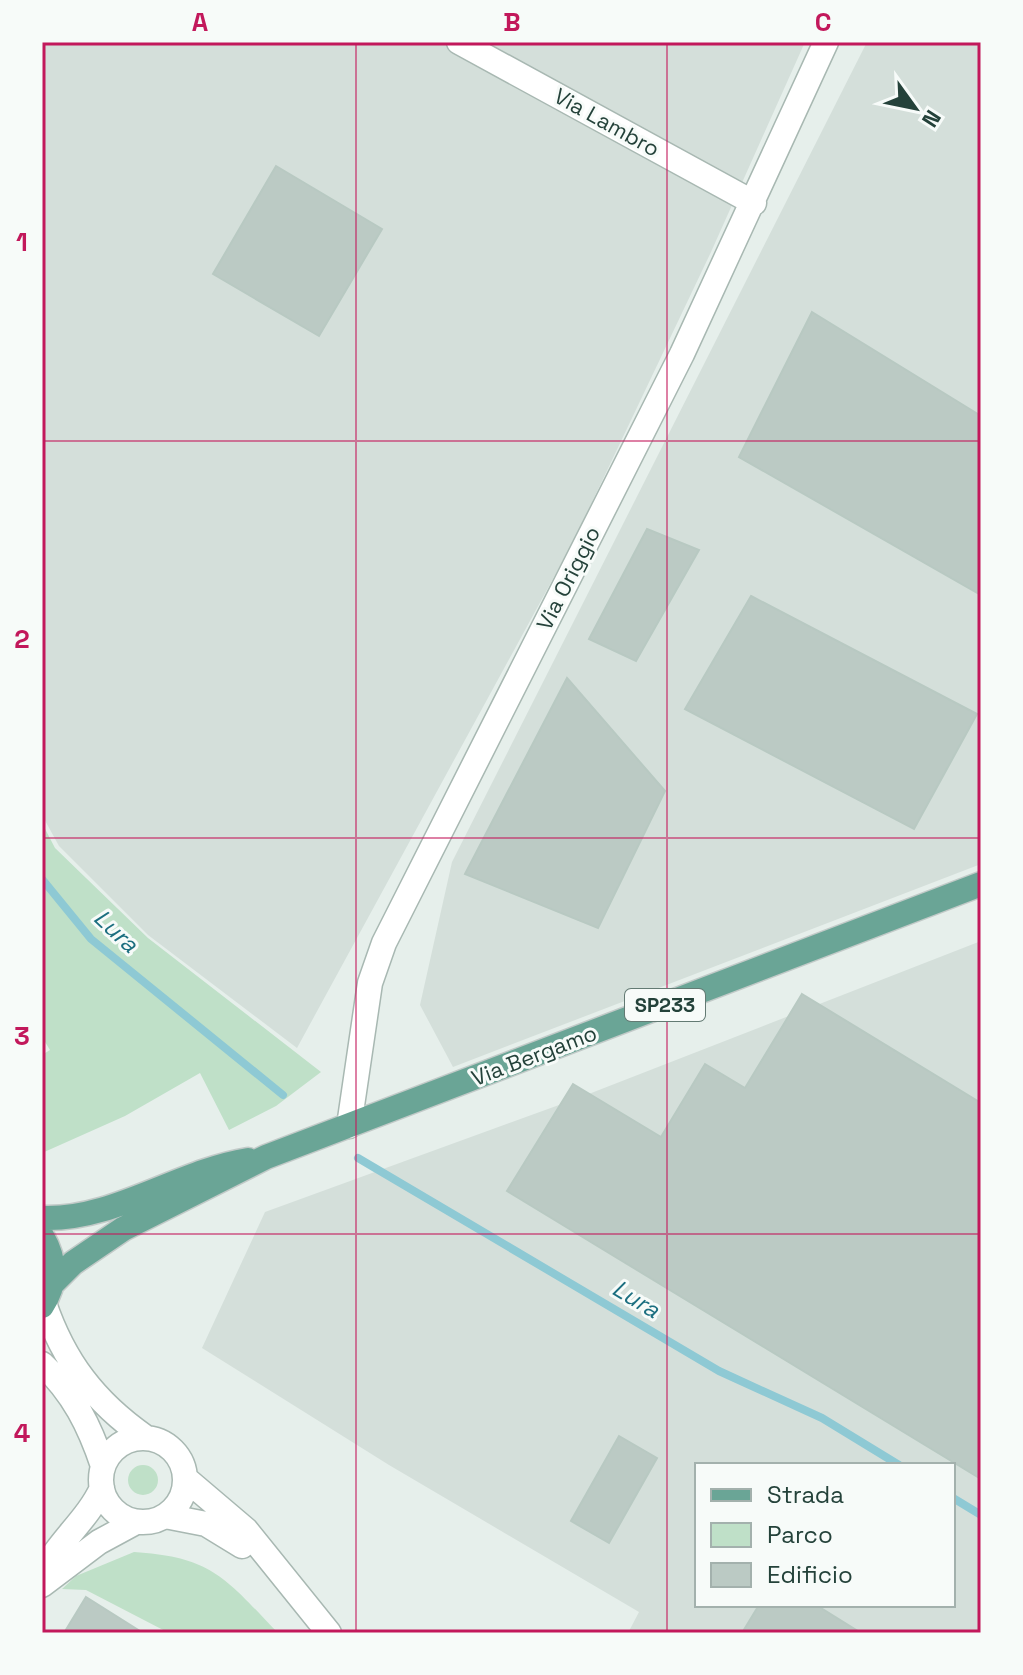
<svg xmlns="http://www.w3.org/2000/svg" width="1023" height="1675" font-family="'Space Grotesk',sans-serif">
	<style>
		.built { fill: #d4dfda; fill-rule: evenodd }
		.green { fill: #bfe0c8 }
		.lines { fill: none; stroke-linecap: round; stroke-linejoin: round }
		.stream { stroke: #8ec9d4; stroke-width: 8 }
		.building { fill: #bbcac4; stroke: #b8c9c2; stroke-width: 2 }
		.minor-casing { stroke: #a8b8b2; stroke-width: 27 }
		.primary-casing { stroke: #c2cac8; stroke-width: 27 }
		.minor { stroke: #fff; stroke-width: 24 }
		.primary { stroke: #6aa596; stroke-width: 24 }
		.grid { fill: none; stroke: #c2185b; stroke-width: 2; stroke-opacity: 0.55 }
		.labels { text-anchor: middle; stroke-width: 6; stroke-linejoin: round; paint-order: stroke }
		.shield { fill: #f7fbf9; stroke: #637a73; stroke-width: 2 }
		.shield-label { font-size: 20px; font-weight: bold; fill: #24423a }
		.street-label { font-size: 22px; fill: #24423a; stroke: #f7fbf9 }
		.water-label { font-size: 24px; font-style: italic; fill: #1c6f80; stroke: #f7fbf9 }
		.neatline { fill: none; stroke: #c2185b; stroke-width: 3 }
		.grid-label { font-size: 26px; text-anchor: middle; font-weight: bold; fill: #c2185b }
	</style>
	<rect width="100%" height="100%" fill="#e6efeb"/>
	<path class="built" d="M42,42H805L711,252L573,542L297,1048L148,935L59,846L42,815Z
		M867,42H981V864L453,1067L420,1005L452,862Z
		M981,941V1633H628L639,1612L389,1465L202,1348L265,1212L581,1097ZM697,1465H953V1605H697Z"/>
	<path class="green" d="M42,823L55,848L148,938L321,1072L276,1106L229,1130L200,1073L125,1116L42,1153V1055L50,1050L42,1037Z
		M128 1480a15 15 0 1 1 30 0a15 15 0 1 1-30 0Z
		M134,1552C213,1557 226,1579 278,1633H169L86,1590L62,1589L76,1576Z"/>
	<g class="lines">
		<path class="stream" d="M42,879L91,939L283,1095
			M358,1158L719,1371L822,1418L899,1465
			M953,1498L981,1515"/>
	</g>
	<path class="building" d="M276,166L382,229L319,336L213,274Z
		M812,312L981,416V595L739,457Z
		M647,529L699,550L636,661L589,639Z
		M751,596L977,714L914,829L685,709Z
		M567,678L665,791L598,928L465,874Z
		M802,994L981,1103V1479L507,1191L573,1084L661,1137L705,1064L745,1088Z
		M619,1436L657,1458L609,1543L571,1521Z
		M86,1597L143,1633H64Z
		M759,1605H816L861,1633H742Z"/>
	<g class="lines">
		<g class="minor-casing">
			<path id="minor" d="M459,42L754,203
				M349,1126L370,983L384,943L682,354L826,42
				M44,1303C64,1362 95,1402 145,1437
				M42,1364C73,1392 90,1427 103,1466
				M101 1480a42 42 0 1 1 84 0a42 42 0 1 1-84 0Z
				M186,1479L246,1530L329,1633
				M165,1516L206,1524L242,1546
				M42,1575C57,1542 87,1521 102,1488
				M42,1585L99,1542L136,1522"/>
		</g>
		<g class="primary-casing">
			<path id="primary" d="M42,1218C113,1221 179,1171 248,1160
				M42,1236C56,1260 57,1283 42,1306
				M53,1283L73,1263L123,1229L266,1157L981,884"/>
		</g>
		<use href="#minor" class="minor"/>
		<use href="#primary" class="primary"/>
	</g>
	<path class="grid" d="M356,42V1633M667,42V1633M42,441H981M42,838H981M42,1234H981"/>
	<g class="labels">
		<rect class="shield" x="625" y="989" width="80" height="32" rx="6"/>
		<g class="shield-label">
			<text x="665" y="1012">SP233</text>
		</g>
		<g class="street-label">
			<text transform="translate(607 122) rotate(29)" y="8">Via Lambro</text>
			<text transform="translate(568 578) rotate(-63)" y="8">Via Origgio</text>
			<text transform="translate(534 1055) rotate(-21)" y="8">Via Bergamo</text>
		</g>
		<g class="water-label">
			<text transform="translate(116 931) rotate(43)" y="8">Lura</text>
			<text transform="translate(636 1299) rotate(31)" y="8">Lura</text>
		</g>
	</g>
	<rect width="1023" height="1675" fill="none" stroke="#f7fbf9" stroke-width="88"/>
	<rect x="695" y="1463" width="260" height="144" fill="#f7fbf9" stroke="#a3b1ad" stroke-width="2"/>
	<rect x="711" y="1489" width="40" height="12" fill="#6aa596" stroke="#a3b1ad" stroke-width="2"/>
	<text x="767" y="1503" font-size="24" fill="#24423a">Strada</text>
	<rect x="711" y="1523" width="40" height="24" fill="#bfe0c8" stroke="#a3b1ad" stroke-width="2"/>
	<text x="767" y="1543" font-size="24" fill="#24423a">Parco</text>
	<rect x="711" y="1563" width="40" height="24" fill="#bbcac4" stroke="#a3b1ad" stroke-width="2"/>
	<text x="767" y="1583" font-size="24" fill="#24423a">Edificio</text>
	<g transform="translate(915 108) rotate(123)" stroke="#f7fbf9" stroke-width="6" paint-order="stroke">
	<path d="M0-6L14 30L0 20L-14 30Z" fill="#24423a"/>
	<text y="-12" font-size="22" font-weight="bold" text-anchor="middle" fill="#24423a">N</text>
	</g>
	<rect x="44" y="44" width="935" height="1587" class="neatline"/>
	<g class="grid-label">
		<text x="200" y="31">A</text>
		<text x="512" y="31">B</text>
		<text x="823" y="31">C</text>
		<text x="22" y="251">1</text>
		<text x="22" y="648">2</text>
		<text x="22" y="1045">3</text>
		<text x="22" y="1442">4</text>
	</g>
</svg>
